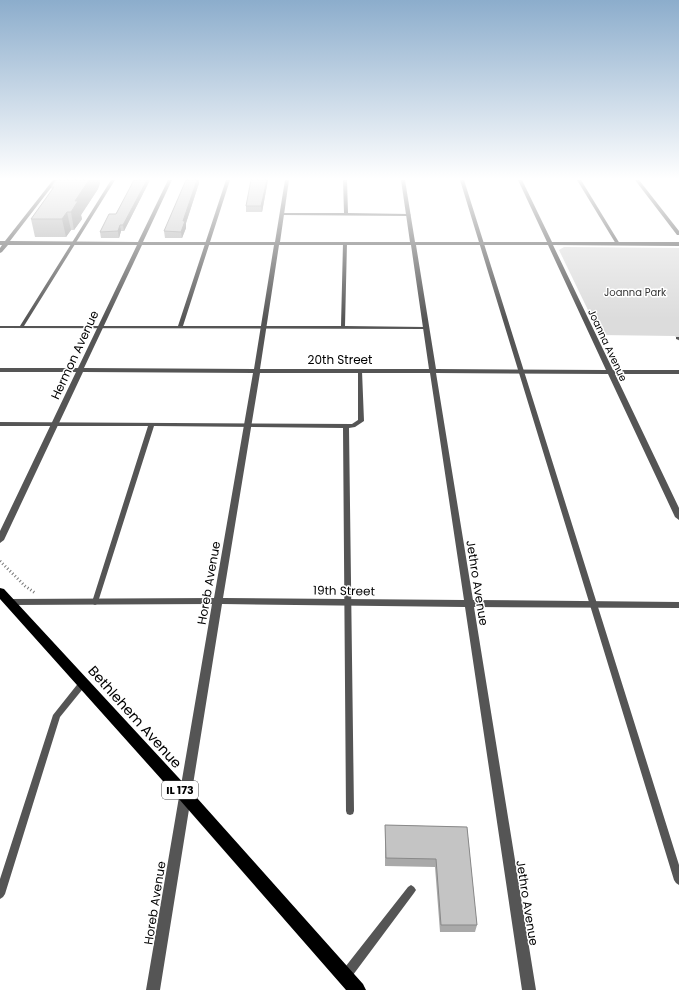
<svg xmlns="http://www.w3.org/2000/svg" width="679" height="990" font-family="Poppins,sans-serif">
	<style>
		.green { fill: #dcdcdc }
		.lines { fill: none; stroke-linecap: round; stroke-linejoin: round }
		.path { stroke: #777; stroke-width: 3; stroke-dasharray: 1 2.5; stroke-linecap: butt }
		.lane { fill: #555; fill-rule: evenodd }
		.street { fill: #555; fill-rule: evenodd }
		.primary { fill: #000; fill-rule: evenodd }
		.wall { fill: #a9a9a9 }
		.shaded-wall { fill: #898989 }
		.building { fill: #c4c4c4; stroke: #898989 }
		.labels { text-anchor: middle; stroke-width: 3; stroke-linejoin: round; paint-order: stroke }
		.far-park-label { font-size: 10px; fill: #333; stroke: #fff }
		.far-street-label { font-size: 10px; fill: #000; stroke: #fff }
		.shield { fill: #fff; stroke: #4c4c4c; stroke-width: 1 }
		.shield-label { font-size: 11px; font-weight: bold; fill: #000 }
		.street-label { font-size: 12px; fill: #000; stroke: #fff }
		.near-street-label { font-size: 14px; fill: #000; stroke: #fff }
	</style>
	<rect width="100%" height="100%" fill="#fff"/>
	<path class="green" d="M564,247L679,248V341L675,336L600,335L559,250Z"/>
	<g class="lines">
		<path class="path" d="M0,561L25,586L35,593"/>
		<path class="lane" d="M111,180H115L24,326H178L226,180H230L183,326H341L343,243L345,242L347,243L345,326L425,327L427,328L425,329L0,328V326H20Z
			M343,180H347L348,213L409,214L411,215L409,216L282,215L280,214L282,213H344Z
			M460,180H464L679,865V885L676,883L674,880Z
			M577,180H581L620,244L619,245L616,244Z
			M676,337H679V340L676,339Z
			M358,370H362V371L364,421L355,427L349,428L354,811L353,814L350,815L347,814L346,811L343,428L154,426L98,602L97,604L95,605L93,604L92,602L148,426H0V422L352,424L358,420Z
			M83,680L86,681L87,683L86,685L60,717L5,894L3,897L0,899V879L53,715L80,681Z
			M411,885L414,887L416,890L414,893L350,979L346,980L342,979L341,975L342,971L408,887Z"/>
		<path class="street" d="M53,180H57L10,241L138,242L168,180H172L143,242H275L285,180H289L280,242H410L401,180H405L415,242H547L518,180H522L552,242H679V246L553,245L613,370H679V374H615L679,508V520L675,517L608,374L436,373L473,600L679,602V608L474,607L536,990H522L465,607L222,604L160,990H146L212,604L9,605L6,604L4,602L6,600L9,599L214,598L253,373L83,372L4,540L0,543V531L76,372H0V368H78L137,245H8L2,252L0,253V248L2,245H0V241H5ZM142,245H274L254,369L84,368ZM279,245H411L429,369H260ZM416,245H548L606,370L436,369ZM260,373H430L464,600L223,598Z
			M635,180H639L679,231V235H677Z"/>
		<path class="primary" d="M0,588L4,589L189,789L363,984L366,990H346L179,799L0,599Z"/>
	</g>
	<path class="wall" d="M134,180H150L124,231H121L119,238H101L100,232L116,214Z
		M268,180L262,212H246V206Z
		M100,183L98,189L81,215L82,219L74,230H71L66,237H35L31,219L52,190L51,187Z
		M199,183L186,223V228L182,238H165L164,231Z
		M385,825L467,827L477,925L475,932H440L435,867L385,866Z"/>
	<path class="shaded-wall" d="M89,180H100V183L98,189L81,215L82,219L74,230L71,212L75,201Z
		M147,180H150L124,231L123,225Z
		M197,180H199V183L186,223V228L182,238L181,232L183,221Z
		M267,180H268L262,212L261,206Z
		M67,212L71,230L66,237L62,219Z
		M120,225L121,231L119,238L118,231Z"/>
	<path class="building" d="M56,180H89L75,201H78L71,212H67L62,219H31L54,187H51Z
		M134,180H147L123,225H120L118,231L100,232L109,214H116Z
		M186,180H197L183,221H185L181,232L164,231Z
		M251,180H267L261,206H246Z
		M385,825L467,827L477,925H441L436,859L386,858Z"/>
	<linearGradient id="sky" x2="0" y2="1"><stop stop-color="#8cadcc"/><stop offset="0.56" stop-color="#fff"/><stop offset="1" stop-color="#fff" stop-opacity="0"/></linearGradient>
	<rect width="679" height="319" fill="url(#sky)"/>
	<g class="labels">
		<g class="far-park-label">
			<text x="635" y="296">Joanna Park</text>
		</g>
		<g class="far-street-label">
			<text transform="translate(608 345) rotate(65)" y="4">Joanna Avenue</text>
		</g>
		<rect class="shield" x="162" y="781" width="36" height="18" rx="3"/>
		<g class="shield-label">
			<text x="180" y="794">IL 173</text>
		</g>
		<g class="street-label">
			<text transform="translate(75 355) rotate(-65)" y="4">Hermon Avenue</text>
			<text x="340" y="364">20th Street</text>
			<text transform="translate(209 583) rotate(-80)" y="4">Horeb Avenue</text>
			<text transform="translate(477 583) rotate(81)" y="4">Jethro Avenue</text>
			<text transform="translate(344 591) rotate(1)" y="4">19th Street</text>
			<text transform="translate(155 903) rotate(-81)" y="4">Horeb Avenue</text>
			<text transform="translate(527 903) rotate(81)" y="4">Jethro Avenue</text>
		</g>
		<g class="near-street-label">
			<text transform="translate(135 717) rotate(48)" y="5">Bethlehem Avenue</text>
		</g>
	</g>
</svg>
